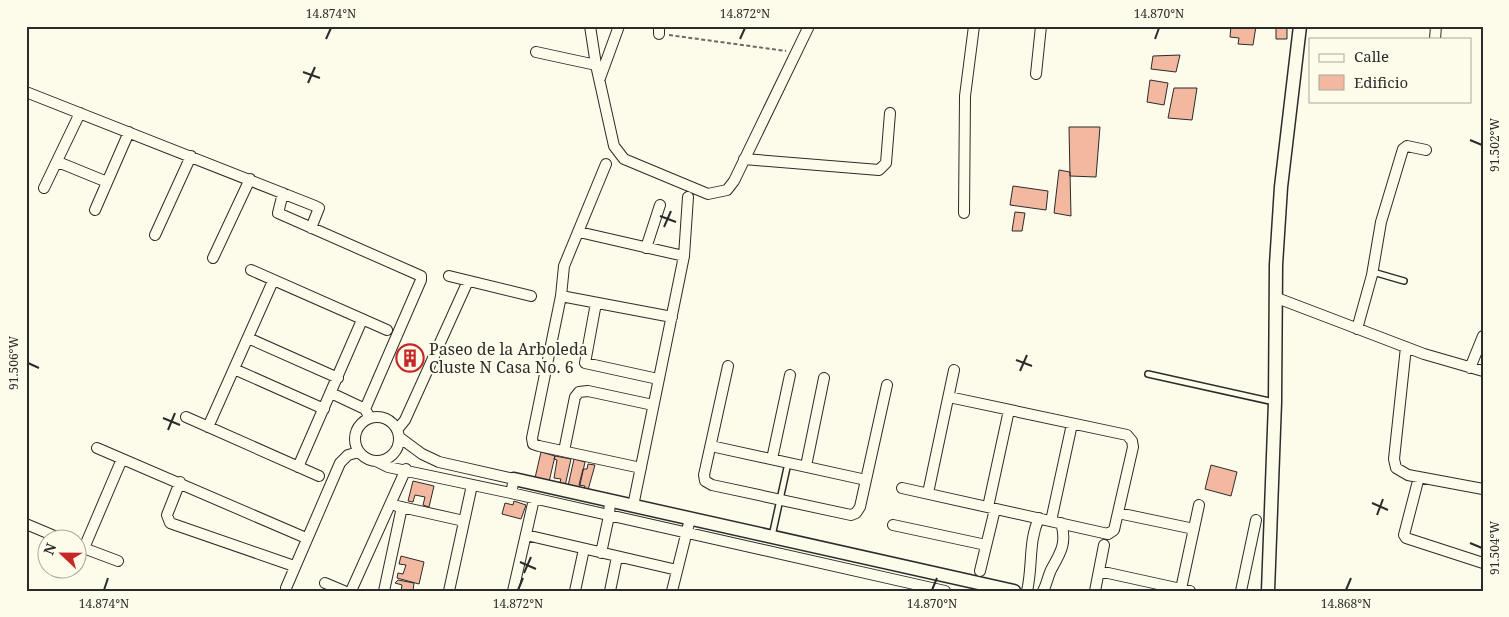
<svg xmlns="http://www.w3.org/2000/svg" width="1509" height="617" font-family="'Noto Serif',serif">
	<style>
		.building { fill: #f2b8a0; stroke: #2b2b2b }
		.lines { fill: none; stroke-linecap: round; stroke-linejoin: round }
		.service-casing { stroke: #2b2b2b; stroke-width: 8 }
		.minor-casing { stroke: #2b2b2b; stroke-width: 12 }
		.tertiary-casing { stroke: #2b2b2b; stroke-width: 15 }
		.path { stroke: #6a6964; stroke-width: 2; stroke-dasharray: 4 2.5; stroke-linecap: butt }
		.service { stroke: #fdfbea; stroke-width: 5 }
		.minor { stroke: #fdfbea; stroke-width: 10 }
		.tertiary { stroke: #fdfbea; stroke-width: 12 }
		.ticks { fill: none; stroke: #2b2b2b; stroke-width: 2 }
		.labels { text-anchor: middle; stroke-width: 4; stroke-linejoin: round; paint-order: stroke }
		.poi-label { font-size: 16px; fill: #2b2b2b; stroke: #fdfbea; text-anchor: start }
		.neatline { fill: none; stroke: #2b2b2b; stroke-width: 2 }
		.ticks-label { font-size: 12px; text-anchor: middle; fill: #2b2b2b }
	</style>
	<rect width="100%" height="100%" fill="#fdfbea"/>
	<path class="building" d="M1231,26H1256L1253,45L1238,44L1239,38L1230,37Z
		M1276,27H1287V39H1276Z
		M1180,55L1176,72L1151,69L1153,56Z
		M1150,80L1168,83L1164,105L1147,102Z
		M1174,88H1197L1192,120L1168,118Z
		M1069,127H1100L1096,177L1070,176Z
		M1059,170L1070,172L1071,216L1054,213Z
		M1013,186L1048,191L1046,210L1010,205Z
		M1015,212L1025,213L1022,231H1012Z
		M403,350L420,358L417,365L400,357Z
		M541,452L555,456L549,482L535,478Z
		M555,456L571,459L565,486L559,485L561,479L554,478L557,460L554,459Z
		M574,459L585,462L579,489L568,486Z
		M588,464L595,465L588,490L584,489L585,486L579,485L583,469H587Z
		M1211,465L1237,472L1231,496L1205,489Z
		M413,481L434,486L429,507L423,505L425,497L415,495L413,502L408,501Z
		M514,501L526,505L521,519L502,514L505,503L513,505Z
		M401,556L424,562L419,584L397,578L398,573L403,574L406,565L399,564Z
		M398,580L414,583L413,591H401L402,585L395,583Z"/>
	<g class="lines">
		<g class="service-casing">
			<path id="service" d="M1373,272L1404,281
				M1148,374L1274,402
				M772,536L788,463"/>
		</g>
		<g class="minor-casing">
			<path id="minor" d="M590,26L596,65L614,146L624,159L708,194L727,190L734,181L809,26
				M659,34V26
				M1435,39L1436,26
				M536,52L596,65
				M1036,74L1041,26
				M600,78L619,26
				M26,92L315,206L319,208L311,228
				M744,159L879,170L886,163L890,113
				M58,162L107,182
				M606,164L564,266L561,296L532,438L533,444L539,446L641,468
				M44,188L80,113
				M283,193L278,213L421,276V280L365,409L370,418
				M95,210L129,132
				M964,213L965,96L974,26
				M579,232L684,256
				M155,235L191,156
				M646,248L660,205
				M213,258L250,179
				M251,270L387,330
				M449,276L531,296
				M561,296L672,317
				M1277,298L1424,354L1483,371
				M596,303L585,363L658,379
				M1357,329L1372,275L1381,222L1403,149L1407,146L1426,150
				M248,338L338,378
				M1406,347L1394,459L1396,468L1408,475L1483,489
				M728,366L704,475L705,481L712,485L851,515L856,513L860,507L887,385
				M1470,368L1483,336
				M234,369L324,409
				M331,393L365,409
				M186,417L319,476
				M355 439a22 22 0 1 1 44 0a22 22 0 1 1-44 0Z
				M208,427L273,281
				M397,430L405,420L468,281
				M711,446L866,480
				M97,448L306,538
				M564,451L575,397L579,392L588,391L653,405
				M772,459L790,375
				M376,461L388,467L511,493L514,479L439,462L422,454L399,437
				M806,466L824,378
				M298,467L362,320
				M1419,477L1404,535L1406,538L1483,563
				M180,482L167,515L170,523L294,566
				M902,488L1108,534L1114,530L1133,447L1132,441L1127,435L949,397
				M511,493L945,591
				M928,493L954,370
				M397,506L464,521
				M633,506L684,256L688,197
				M988,507L1009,410
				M1118,513L1194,529
				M1051,521L1072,424
				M26,524L64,540
				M893,525L986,545
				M526,535L677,570
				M78,546L118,561
				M84,548L122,459
				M601,553L609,516L610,500
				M980,571L995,509
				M1099,571L1190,591
				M325,583L344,591
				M286,588L340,463L348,455L359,452
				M1181,589L1199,505
				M351,591L406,469
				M384,591L402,507
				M449,591L472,485
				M513,591L534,499
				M575,591L584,549
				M610,591L617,557
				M672,591L690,519
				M1027,591C1033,566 1028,542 1039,518
				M1043,591C1047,584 1048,575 1052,568C1061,552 1067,542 1061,523
				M1095,591L1104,545
				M1241,591L1256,520"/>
		</g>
		<g class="tertiary-casing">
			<path id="tertiary" d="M514,479L1014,591
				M1268,591L1275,402L1276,265L1281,187L1300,26"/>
		</g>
		<path class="path" d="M669,35L786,51"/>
		<use href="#service" class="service"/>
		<use href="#minor" class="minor"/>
		<use href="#tertiary" class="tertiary"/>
	</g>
	<path class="ticks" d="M326,39L331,28M740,39L745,28M1155,39L1159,28M303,72L320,78M308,83L315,67M1470,140L1482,145M660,216L676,222M664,227L671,211M1016,360L1032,366M28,363L39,368M1020,371L1027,355M163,418L180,425M168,430L175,413M1372,503L1388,510M1377,515L1383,499M1470,543L1482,548M520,562L536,569M524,573L531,557M104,590L108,578M518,590L523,578M932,590L937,578M1346,590L1351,578"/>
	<defs>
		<g id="building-ring" transform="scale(1.4375)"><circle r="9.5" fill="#fdfbea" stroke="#c62828" stroke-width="1.5"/><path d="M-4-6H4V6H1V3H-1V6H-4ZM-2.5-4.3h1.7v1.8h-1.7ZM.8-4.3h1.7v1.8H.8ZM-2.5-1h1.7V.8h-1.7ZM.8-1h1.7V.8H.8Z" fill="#c62828"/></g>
	</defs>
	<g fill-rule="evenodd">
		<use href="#building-ring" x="410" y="358"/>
	</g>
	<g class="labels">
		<g class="poi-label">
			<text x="429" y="355">Paseo de la Arboleda<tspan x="429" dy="18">Cluste N Casa No. 6</tspan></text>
		</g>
	</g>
	<rect width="1509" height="617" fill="none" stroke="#fdfbea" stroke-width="55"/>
	<rect x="1309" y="38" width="162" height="65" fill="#fdfbea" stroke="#a9a89e"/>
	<rect x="1319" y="54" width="25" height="8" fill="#fdfbea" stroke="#a9a89e"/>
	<text x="1354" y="62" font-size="15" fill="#2b2b2b">Calle</text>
	<rect x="1319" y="75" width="25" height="15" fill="#f2b8a0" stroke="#a9a89e"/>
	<text x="1354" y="88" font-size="15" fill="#2b2b2b">Edificio</text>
	<g transform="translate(62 554) rotate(292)"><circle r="24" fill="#fdfbea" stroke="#a9a89e"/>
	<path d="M0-4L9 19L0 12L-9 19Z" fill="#c62828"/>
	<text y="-8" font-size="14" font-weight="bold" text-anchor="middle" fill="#2b2b2b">N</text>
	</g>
	<rect x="28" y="28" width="1454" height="562" class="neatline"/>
	<g class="ticks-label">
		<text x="331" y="18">14.874°N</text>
		<text x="745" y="18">14.872°N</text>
		<text x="1159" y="18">14.870°N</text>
		<text transform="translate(1495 145) rotate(-90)" y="4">91.502°W</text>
		<text transform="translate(14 363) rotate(-90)" y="4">91.506°W</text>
		<text transform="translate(1495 548) rotate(-90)" y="4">91.504°W</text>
		<text x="104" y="608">14.874°N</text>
		<text x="518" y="608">14.872°N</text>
		<text x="932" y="608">14.870°N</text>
		<text x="1346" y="608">14.868°N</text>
	</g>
</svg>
